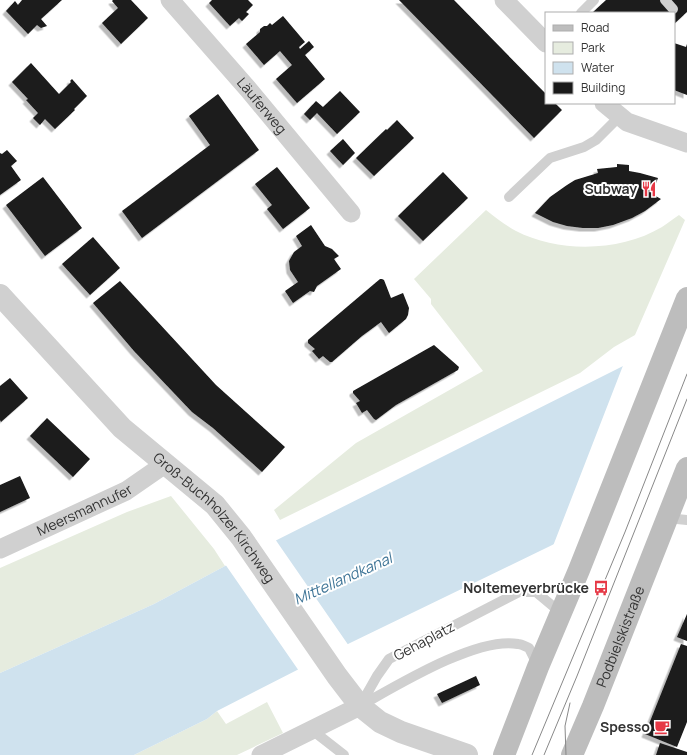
<svg xmlns="http://www.w3.org/2000/svg" width="687" height="755" font-family="Manrope,sans-serif">
	<style>
		.green { fill: #e6ecdf }
		.water { fill: #cfe2ee }
		.pier { fill: #fff }
		.building { fill: #1a1a1a; filter: url(#shadow) }
		.lines { fill: none; stroke-linecap: round; stroke-linejoin: round }
		.service { stroke: #d0d0d0; stroke-width: 10 }
		.minor { stroke: #d0d0d0; stroke-width: 19 }
		.tertiary { stroke: #d0d0d0; stroke-width: 22 }
		.secondary { stroke: #bdbdbd; stroke-width: 22 }
		.tram { stroke: #888; stroke-width: 1 }
		.labels { text-anchor: middle; stroke-width: 4; stroke-linejoin: round; paint-order: stroke }
		.street-label { font-size: 14px; fill: #333; stroke: #fff }
		.poi-label { font-size: 14px; font-weight: bold; fill: #333; stroke: #fff; text-anchor: end }
		.water-label { font-size: 15px; font-style: italic; fill: #3f7597; stroke: #fff }
	</style>
	<defs>
		<filter id="shadow"><feDropShadow dx="-3.5" dy="3.5" stdDeviation="0" flood-color="#0004"/></filter>
	</defs>
	<rect width="100%" height="100%" fill="#fff"/>
	<path class="green" d="M486,210C496,218 505,225 516,231C559,253 620,252 662,227C668,223 673,219 679,215L685,220L635,335L614,347L580,373L280,520L274,510L356,443L483,371L431,304V299L414,279Z
		M171,496L214,549L225,566L154,604L0,673V568L127,512Z
		M267,702L283,733L237,755H134L207,719L217,711L226,724Z"/>
	<path class="water" d="M651,352L579,532L350,643L217,711L207,719L134,755H0V673L154,604L225,566Z"/>
	<path class="pier" d="M687,333V483L553,546L624,363Z
		M275,539L349,646L299,671L225,564Z"/>
	<path class="building" d="M22,0H62L41,19L47,26L41,28L37,25L28,34L6,11L15,1L18,5Z
		M113,0H131L148,18L121,44L102,23L118,8L112,1Z
		M212,0H248L253,5L246,12L249,14L242,21L239,18L230,26L209,3Z
		M399,0H454L546,94V103H555L562,110L534,138Z
		M606,0H687V12L674,24V13H592Z
		M283,16L305,42L299,47L300,49L309,41L314,47L305,55L325,79L297,103L276,79L292,65L280,51L264,65L246,44L260,32V29L264,26H267L270,23L272,25Z
		M674,43L686,47L687,44V95L674,90Z
		M31,63L59,94L71,82L70,81L72,79L87,96L74,109L75,110L55,129L45,119L40,125L33,118L38,113L26,100L28,99L12,82Z
		M340,91L360,112L337,134L317,113L310,120L304,114L316,101L323,107Z
		M218,94L259,150L142,238L122,211L210,145L189,116Z
		M397,120L414,138L374,176L356,158L386,129L387,130Z
		M343,139L355,153L343,165L330,151Z
		M7,150L17,161L11,166L21,180L0,195V153L2,154Z
		M617,164L629,165V171L640,173L658,178L652,194L661,199L645,211L632,218L613,225L598,228H583L567,226L553,222L535,213L550,197L567,185L575,180L598,173L597,169L617,167Z
		M277,167L310,208L283,229L267,209L272,205L255,184Z
		M443,172L468,198L423,241L398,216Z
		M43,177L82,228L45,256L6,205Z
		M311,225L325,246L332,249L339,256L334,259L341,269L317,286L314,292L310,291L293,303L285,291L298,282L290,270L289,261L294,252L302,246L296,236Z
		M93,237L120,268L90,295L62,264Z
		M380,279H382L384,280L391,298L403,293L409,308L408,315L406,319L389,333L381,322L362,336L332,362H330L323,356L319,359L312,351L315,349L308,343V340Z
		M120,281L216,385L285,447L262,472L213,428L192,412L134,351L93,303Z
		M434,345L459,367L458,370L396,405L376,420L374,419L367,410L362,413L356,403L360,401L353,393V391Z
		M10,378L28,398L1,422L0,420V386Z
		M47,418L90,459L73,477L30,436Z
		M20,476L30,498L0,512V485Z
		M687,614V641L677,637Z
		M681,644L687,646V722L677,747L645,734Z
		M476,676L480,685L442,703L437,694Z
		M660,743L687,752V755H656Z"/>
	<g class="lines">
		<path class="service" d="M665,0L673,9
			M581,13L594,0
			M509,197L550,158L584,147L596,140L620,116
			M667,518L687,520
			M360,706L377,676L389,659L519,592H536L561,613
			M360,706C396,686 477,636 518,644C522,644 526,647 529,648L538,666
			M312,730L344,755"/>
		<g class="minor">
			<path id="s1" d="M170,0L248,89L351,213"/>
			<path d="M504,0L546,43"/>
			<path d="M604,103L627,122L687,143"/>
			<path id="s2" d="M0,549L126,491L165,464"/>
			<path d="M261,755L360,706"/>
		</g>
		<path class="tertiary" id="s3" d="M0,295L122,428L215,505L241,537L337,676L360,706L380,722L401,732L467,755"/>
		<g class="secondary">
			<path d="M504,755L538,667L579,570L687,298"/>
			<path id="s4" d="M572,755L593,706L687,468"/>
		</g>
		<path class="tram" d="M532,755L625,532L687,374
			M544,755L577,676L687,399
			M566,755L565,726L570,703"/>
	</g>
	<defs>
		<g id="restaurant-bare" transform="scale(1.2)"><path d="M-5-6h1v4h1v-4h1v4h1v-4h1v5L-1.5 .5V6h-2V.5L-5-1ZM5-6V6H3V1.5H1.5Q1.5-4 5-6Z" fill="#e63946" stroke="#fff" stroke-width="2.5" paint-order="stroke"/></g>
		<g id="bus-bare" transform="scale(1.2)"><path d="M-5-6H5V4H4V6H2V4H-2V6H-4V4H-5ZM-3.5-4V0h7V-4ZM-3.5 1.2v1.5H-2V1.2ZM2 1.2v1.5H3.5V1.2Z" fill="#e63946" stroke="#fff" stroke-width="2.5" paint-order="stroke"/></g>
		<g id="cafe-bare" transform="scale(1.2)"><path d="M-5.5-4.5H6V0H3Q3 3.5 0 3.5H-2.5Q-5.5 3.5-5.5 0ZM3-3.2v2h1.7v-2ZM-6 4.5H4V6H-6Z" fill="#e63946" stroke="#fff" stroke-width="2.5" paint-order="stroke"/></g>
	</defs>
	<g fill-rule="evenodd">
		<use href="#restaurant-bare" x="649" y="189"/>
		<use href="#bus-bare" x="601" y="588"/>
		<use href="#cafe-bare" x="662" y="727"/>
	</g>
	<g class="labels">
		<g class="street-label">
			<text dy="5" stroke="none"><textPath href="#s1" startOffset="140">Läuferweg</textPath></text>
			<text dy="5" stroke="none"><textPath href="#s2" startOffset="93">Meersmannufer</textPath></text>
			<text dy="5" stroke="none"><textPath href="#s3" startOffset="310">Groß-Buchholzer Kirchweg</textPath></text>
			<text dy="5" stroke="none"><textPath href="#s4" startOffset="128">Podbielskistraße</textPath></text>
			<text transform="translate(424 641) rotate(-28)" y="5">Gehaplatz</text>
		</g>
		<g class="poi-label">
			<text x="637" y="194">Subway</text>
			<text x="589" y="593">Noltemeyerbrücke</text>
			<text x="650" y="732">Spesso</text>
		</g>
		<g class="water-label">
			<text transform="translate(343 579) rotate(-24)" y="5">Mittellandkanal</text>
		</g>
	</g>
	<rect x="545" y="12" width="130" height="92" fill="#ffffff" stroke="#adadad"/>
	<rect x="553" y="25" width="20" height="6" fill="#bdbdbd" stroke="#adadad"/>
	<text x="581" y="32" font-size="12" fill="#333333">Road</text>
	<rect x="553" y="42" width="20" height="12" fill="#e6ecdf" stroke="#adadad"/>
	<text x="581" y="52" font-size="12" fill="#333333">Park</text>
	<rect x="553" y="62" width="20" height="12" fill="#cfe2ee" stroke="#adadad"/>
	<text x="581" y="72" font-size="12" fill="#333333">Water</text>
	<rect x="553" y="82" width="20" height="12" fill="#1a1a1a" stroke="#adadad"/>
	<text x="581" y="92" font-size="12" fill="#333333">Building</text>
</svg>
